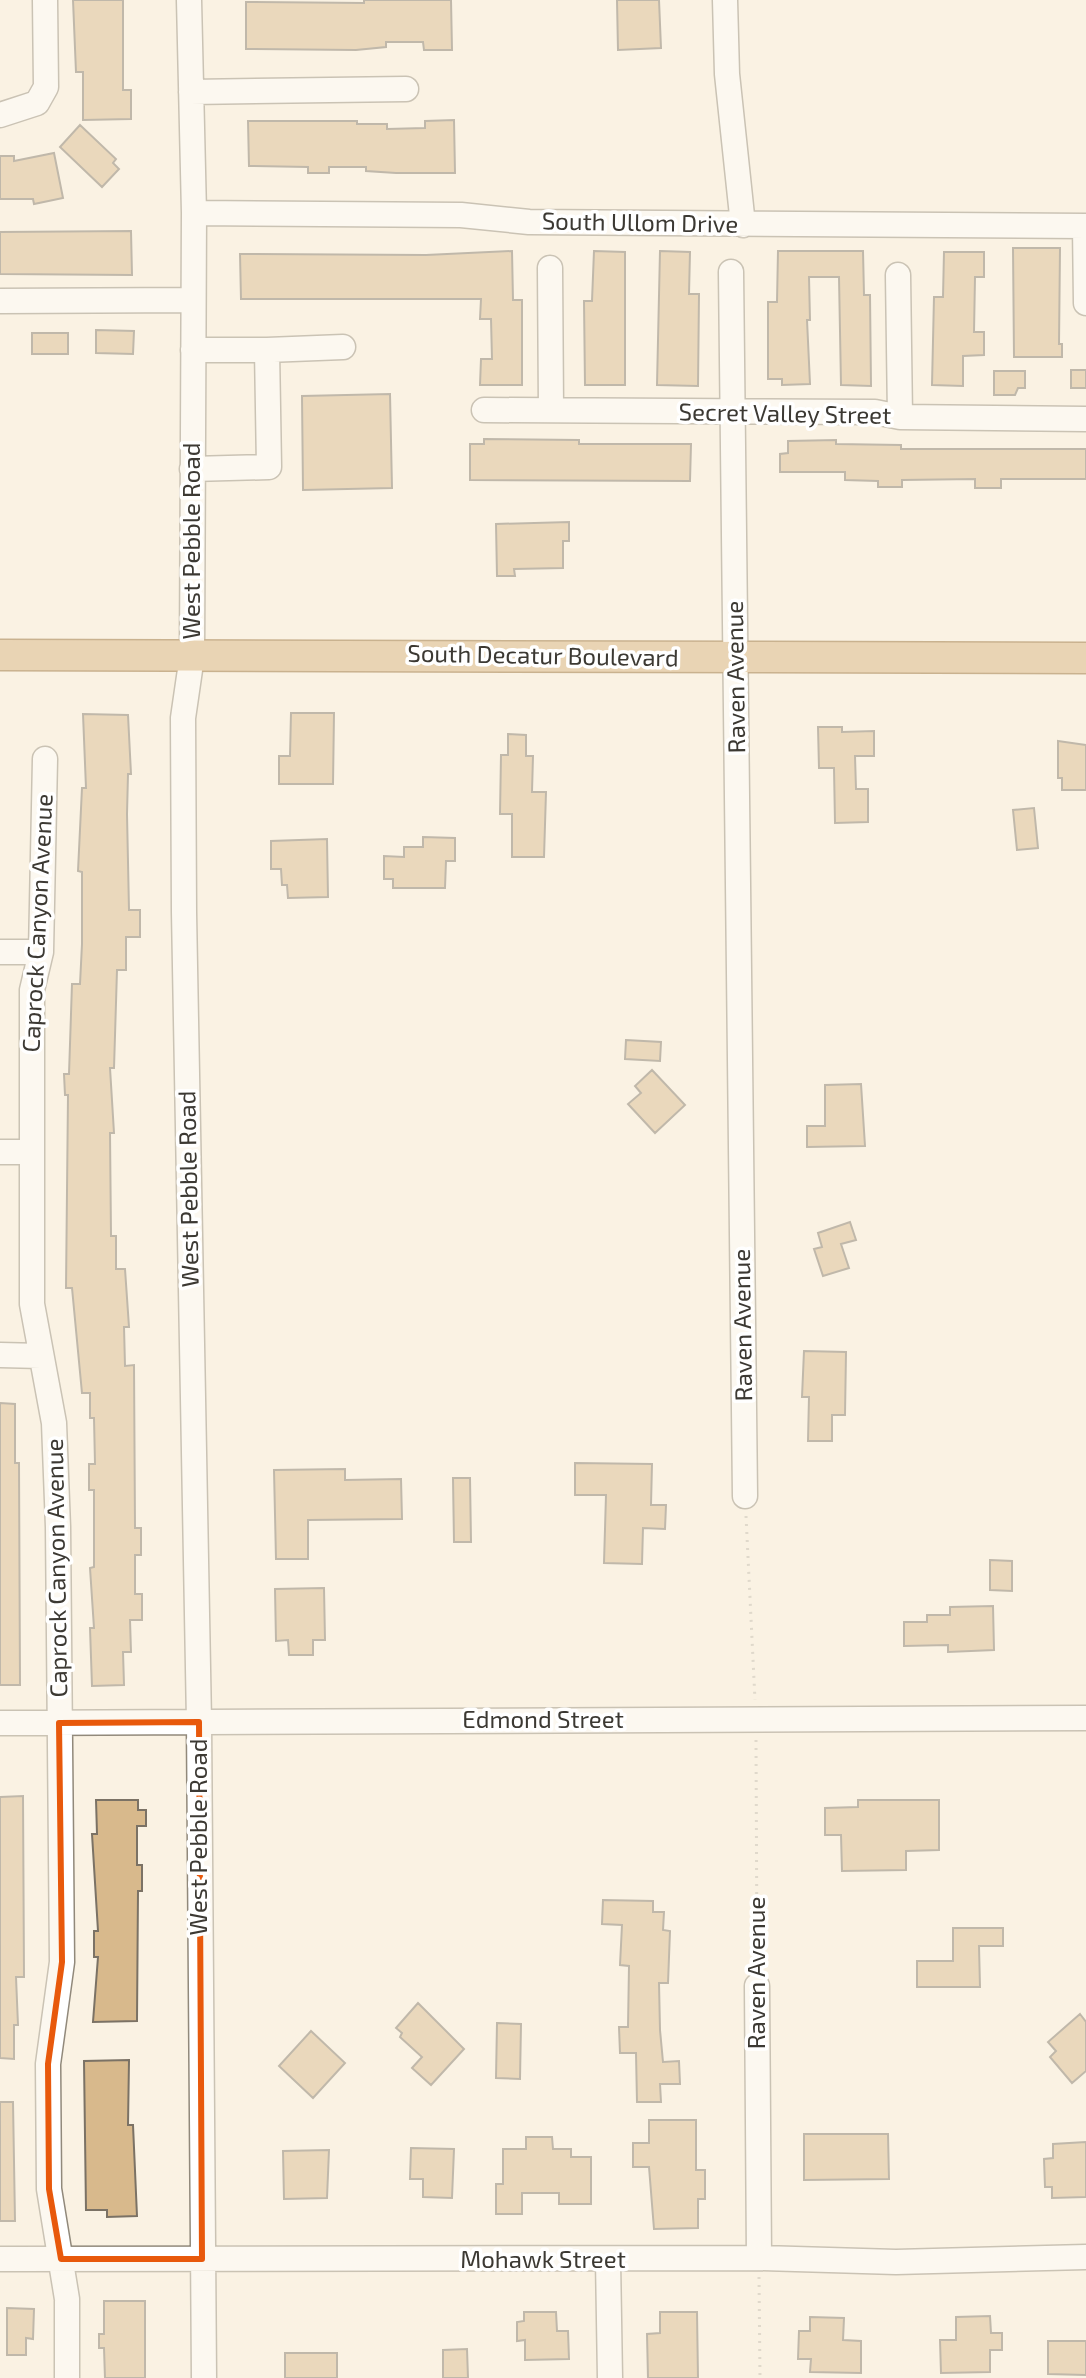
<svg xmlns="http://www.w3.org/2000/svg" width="1086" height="2378" font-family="'Exo 2',sans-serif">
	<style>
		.building { fill: #d8b98c; stroke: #7b7265; stroke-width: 2 }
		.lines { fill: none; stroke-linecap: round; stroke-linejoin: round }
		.minor-casing { stroke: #91897b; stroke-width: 27 }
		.major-casing { stroke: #8f6429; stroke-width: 33 }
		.path { stroke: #c0baae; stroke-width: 3; stroke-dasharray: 2 6; stroke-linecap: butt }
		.minor { stroke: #fff; stroke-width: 24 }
		.major { stroke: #d6b07b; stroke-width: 30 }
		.marked { fill: none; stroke: #e8590c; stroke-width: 6; stroke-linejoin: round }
		.labels { text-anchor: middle; stroke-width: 7; stroke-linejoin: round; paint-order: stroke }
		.street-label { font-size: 24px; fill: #3c3933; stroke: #fff }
	</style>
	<rect width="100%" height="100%" fill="#faf2e3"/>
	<path class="building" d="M73,0H123V90H131V119L83,120V72H76Z
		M364,0H451L452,50H424L423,42H386V47L356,50L246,49V2L364,3Z
		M617,0H659L661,48L618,50Z
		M454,120L455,173H396L366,171V167H329V173H308V167L249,166L248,121H357V124H387V129L425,128V121Z
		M80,125L116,159L113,163L119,169L102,187L60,147Z
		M54,153L63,198L34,204L33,199H0V156H14V161Z
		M131,231L132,275L0,274V232Z
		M1013,248H1060L1059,344H1062V357H1014Z
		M512,251L513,300H522V385H480L481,359H492L491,319H480L481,299H241L240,254L426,255Z
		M594,251L625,252V385H585L584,301H592Z
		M660,251L690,252L689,294H699L698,386L657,385Z
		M778,251H863L864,295H870L871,386L841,385L839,277H809L810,320H807L810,384L782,385V379H768V302H777Z
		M944,252H984V277H975L974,332H984V355L963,356V386L932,385L934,297H943Z
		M96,330L134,331L133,354L96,353Z
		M32,333H68V354H32Z
		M1071,370H1086V388H1071Z
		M994,371H1025V388H1018L1015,395H994Z
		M390,394L392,488L303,490L302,396Z
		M484,439L579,440V444H691L690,481L470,480V444H484Z
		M836,440V444L901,445V449H1086V479H1001V488H975V479L902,480V487H878V481L845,480V472H780V454L788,453V441Z
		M569,522V541H563V568L514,569L515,576H497L496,524Z
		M291,713H334L333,784H279V756H290Z
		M83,714L128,715L131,774H128L127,814L129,910H140V937H126V970H117L114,1068H110L114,1133H110L111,1236H116V1269H125L129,1327H124L125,1366L134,1365L135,1528H141V1555H135V1594H142V1620H130L131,1652H123L124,1685L92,1686L90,1628H94L90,1568L94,1567V1490H89V1464H95L94,1418H90V1393H82L72,1288H66L68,1095H65L64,1074H69L72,984H80L82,944V872L78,871L82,788H86Z
		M818,727H842V732L874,731V756H855L856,789H868V822L835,823L834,768H819Z
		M508,734L526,735V756H533L532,792H546L544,857H512V814H500L501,755H508Z
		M1058,741L1086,745V790H1062V778H1058Z
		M1034,808L1038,848L1017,850L1013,810Z
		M423,837L455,838V861H446L445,888H393V879H384V856L404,857V847H423Z
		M327,839L328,897L288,898L287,885H282L281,869H271V841Z
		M626,1040L661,1042L660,1061L625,1059Z
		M652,1070L685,1105L655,1133L628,1104L641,1093L635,1086Z
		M861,1084L865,1146L807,1147V1126H825V1085Z
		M850,1222L856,1240L841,1244L849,1268L823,1276L814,1249L822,1247L818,1233Z
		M804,1351L846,1352L845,1415H832V1441H808L809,1397H802Z
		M0,1403L15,1404V1463H19L20,1685H0Z
		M575,1463L652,1464L651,1505H666L665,1529L643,1528L642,1564L604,1563L606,1495H575Z
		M345,1469V1480L401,1479L402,1519L308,1520V1559H276L274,1470Z
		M453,1478H470L471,1542H454Z
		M990,1560L1012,1561V1591L990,1590Z
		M324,1588L325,1640H313V1655H289L288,1640L276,1641L275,1589Z
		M993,1606L994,1650L948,1652V1645L904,1646V1622H927V1615H950V1607Z
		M23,1796L24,1977H16L18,2025H14V2059L0,2058V1797Z
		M96,1800H138V1810H146V1826H137V1865H142V1891H138L137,2021L93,2022L98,1957H94V1931H98L92,1834H97Z
		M858,1800H939V1850L906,1851V1870L842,1871L841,1835H825V1808L858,1807Z
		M603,1900L653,1901V1912H664L663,1930L670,1931L668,1983H659L660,2030L663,2062L679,2061L680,2084H660L661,2102H637L636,2053H620L619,2027H628L629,1966L620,1965L622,1925L602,1924Z
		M953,1928H1003V1946H979L980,1987H917V1961H953Z
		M418,2003L464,2049L431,2085L412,2068L422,2057L400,2037L402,2033L396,2028Z
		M1080,2014L1086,2022V2071L1072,2083L1050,2057L1056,2051L1048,2042Z
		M497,2023L521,2024L520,2079L496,2078Z
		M311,2031L345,2063L313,2098L279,2066Z
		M129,2060L128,2125H133L137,2216L107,2217V2210H86L84,2061Z
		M0,2102H13L15,2221H0Z
		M649,2120H696V2170H705V2199H698V2228L654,2229L649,2167H633V2143H649Z
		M804,2134H888L889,2179L804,2180Z
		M526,2137H552L553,2149H571V2157H591V2204H559V2193H522V2214H496V2184H503V2149H526Z
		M1086,2142V2197L1052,2198V2187H1045L1044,2159L1053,2158V2144Z
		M411,2148L454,2149L452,2198L423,2197V2179H410Z
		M329,2150L327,2198L284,2199L283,2151Z
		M104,2301H145V2378H105L104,2348H99V2334H104Z
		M7,2308L34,2309L33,2339L26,2338V2355H7Z
		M524,2312H556L557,2331H568L569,2359L525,2360V2340L517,2341V2322L524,2321Z
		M660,2312H697L698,2378H648L647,2334L660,2333Z
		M990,2316L991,2333H1002V2350H990V2372L941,2373L940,2340H956V2317Z
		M810,2317L844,2318L843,2340L861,2341V2373L810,2372L811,2359H798L799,2331H810Z
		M1048,2341H1086V2375L1048,2374Z
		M467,2349L468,2378H443V2350Z
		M285,2353H337V2378H285Z"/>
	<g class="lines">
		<g class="minor-casing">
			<path id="minor" d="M189,0L194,213L192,656L183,718L184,912L199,1722L204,2378
				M725,0L727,74L743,225
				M191,92L406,89
				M0,115L37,103L46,87L45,0
				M194,213L461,215L529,222L1086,226
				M1085,226L1086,303
				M550,268L551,410
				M731,272L745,1496
				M898,275L900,417
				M0,301L193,300
				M193,350H267
				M484,410L875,412L900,417L1086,419
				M192,469L269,467L267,350L343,347
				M45,759L41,952L32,990V1304L54,1423L58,1527L62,1962L48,2064L49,2189L67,2299V2378
				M0,952H41
				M0,1152H32
				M0,1355L41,1356
				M0,1723L1086,1718
				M757,1986L759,2258
				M0,2259L759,2258L896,2262L1086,2257
				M608,2260L610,2378"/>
		</g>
		<g class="major-casing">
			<path id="major" d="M0,655L1086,658"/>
		</g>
		<path class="path" d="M746,1516L755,1700
			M756,1740L757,1964
			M759,2277L760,2378"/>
		<use href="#minor" class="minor"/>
		<use href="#major" class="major"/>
	</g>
	<path d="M0 0H1086V2378H0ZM199,1722L202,2259H61L49,2189L48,2064L62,1962L59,1723Z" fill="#faf2e3" fill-opacity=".55" fill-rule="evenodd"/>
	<path class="marked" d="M199,1722L202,2259H61L49,2189L48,2064L62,1962L59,1723Z"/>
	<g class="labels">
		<g class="street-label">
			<text transform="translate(640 223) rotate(1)" y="8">South Ullom Drive</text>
			<text transform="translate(785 414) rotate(1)" y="8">Secret Valley Street</text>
			<text transform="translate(192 541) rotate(-90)" y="8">West Pebble Road</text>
			<text transform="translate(543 656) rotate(1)" y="8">South Decatur Boulevard</text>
			<text transform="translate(736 677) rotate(-91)" y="8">Raven Avenue</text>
			<text transform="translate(38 923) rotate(-87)" y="8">Caprock Canyon Avenue</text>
			<text transform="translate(189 1189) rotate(-91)" y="8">West Pebble Road</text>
			<text transform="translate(743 1325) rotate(-91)" y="8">Raven Avenue</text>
			<text transform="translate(57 1568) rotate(-91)" y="8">Caprock Canyon Avenue</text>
			<text x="543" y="1728">Edmond Street</text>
			<text transform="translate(199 1837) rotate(-90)" y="8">West Pebble Road</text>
			<text transform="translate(757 1973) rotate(-90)" y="8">Raven Avenue</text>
			<text x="543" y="2268">Mohawk Street</text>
		</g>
	</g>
</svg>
